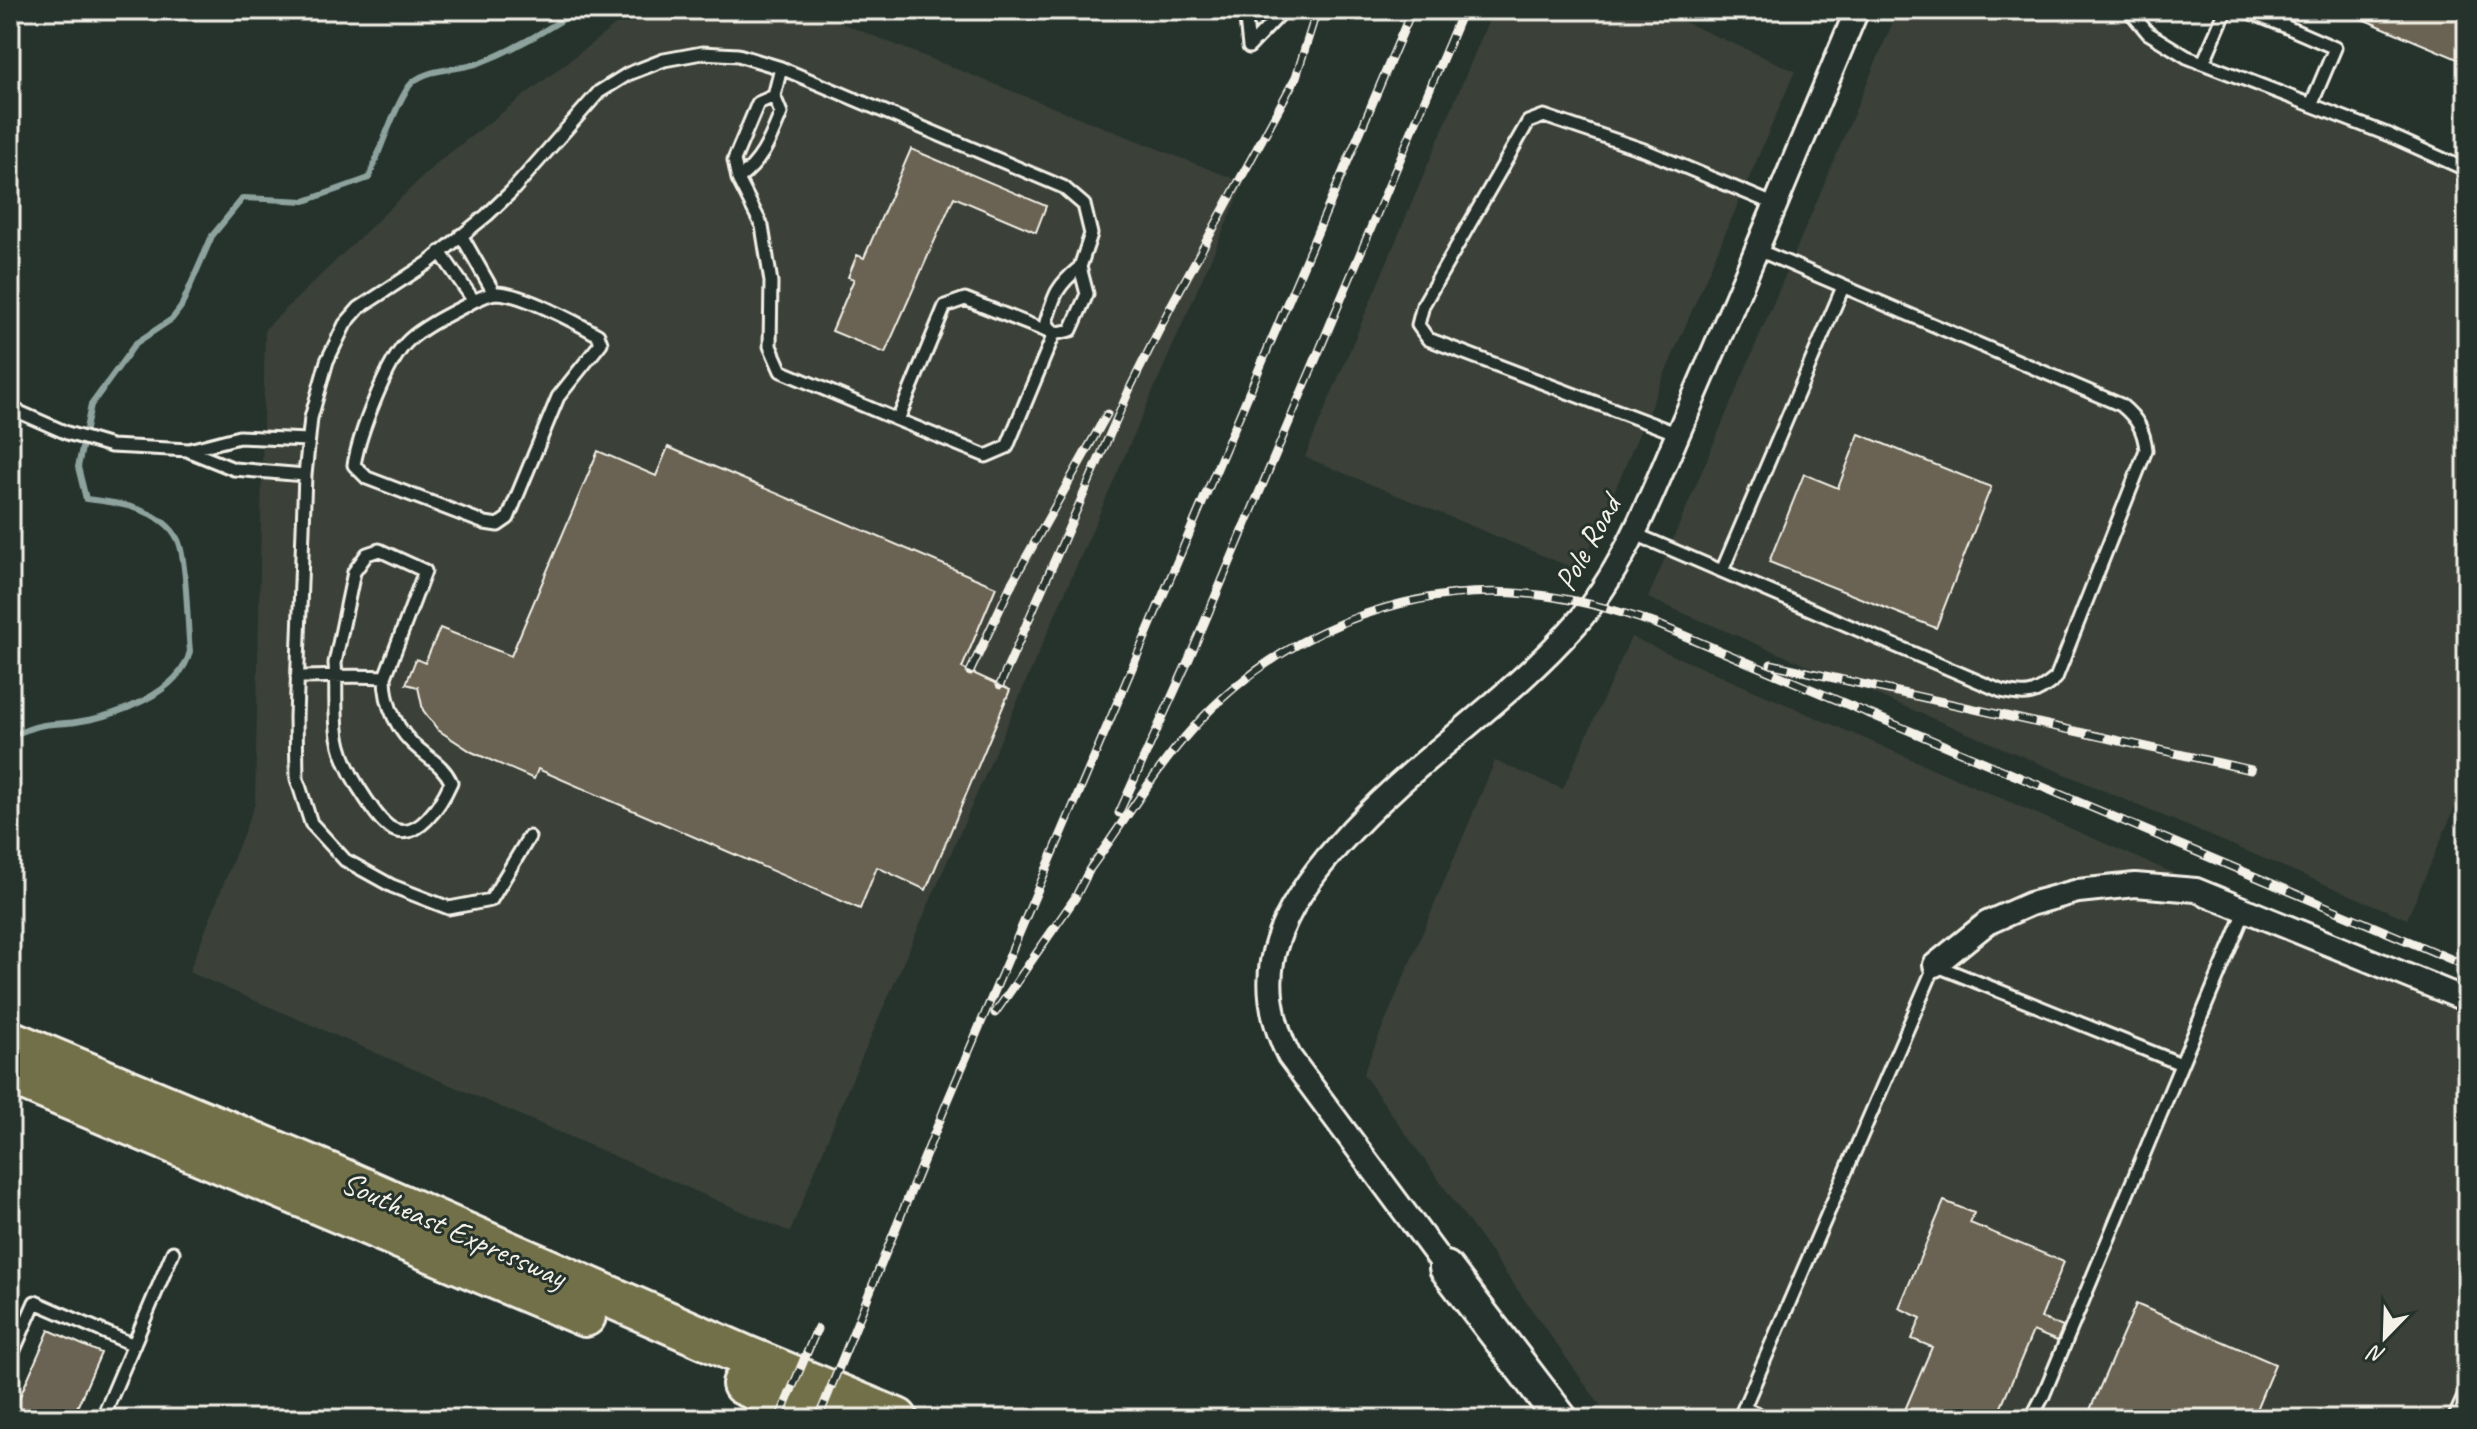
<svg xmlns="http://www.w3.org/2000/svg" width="2477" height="1429" font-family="Caveat,sans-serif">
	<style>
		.built { fill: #3a4138 }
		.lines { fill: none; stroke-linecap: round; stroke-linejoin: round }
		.stream { stroke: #8ea39e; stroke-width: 6 }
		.building { fill: #6a6352; stroke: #f4f1e8; stroke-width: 2 }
		.lane-casing { stroke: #f4f1e8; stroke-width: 17 }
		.street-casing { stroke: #f4f1e8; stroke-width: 28 }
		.secondary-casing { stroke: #f4f1e8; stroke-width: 38 }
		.highway-casing { stroke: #f4f1e8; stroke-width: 46 }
		.lane { stroke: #26332d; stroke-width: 11 }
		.street { stroke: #26332d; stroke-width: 22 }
		.secondary { stroke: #26332d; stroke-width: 32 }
		.highway { stroke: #726f4a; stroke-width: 40 }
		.rail-casing { stroke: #f4f1e8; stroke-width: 9 }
		.rail { stroke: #26332d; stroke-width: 6; stroke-dasharray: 18; stroke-linecap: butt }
		.labels { text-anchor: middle; stroke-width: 6; stroke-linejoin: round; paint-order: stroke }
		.street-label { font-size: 32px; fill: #f4f1e8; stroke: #26332d }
	</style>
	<rect width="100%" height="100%" fill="#26332d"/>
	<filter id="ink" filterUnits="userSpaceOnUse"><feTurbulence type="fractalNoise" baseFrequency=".0125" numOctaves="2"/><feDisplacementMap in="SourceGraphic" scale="16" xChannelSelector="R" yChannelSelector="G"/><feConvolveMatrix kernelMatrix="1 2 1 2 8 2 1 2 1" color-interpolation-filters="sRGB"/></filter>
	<g filter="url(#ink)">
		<path class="built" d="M635,10H808L1244,183L847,1091L790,1232L189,972L255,804L265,329L438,162Z
			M1493,10H1657L1795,71L1580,571L1305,457Z
			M1898,10H2096L2467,165V779L2407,919L1648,598Z
			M1631,637L2467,1001V1419H1610L1363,1074L1495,761L1563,789Z"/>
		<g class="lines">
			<path class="stream" d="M10,737C19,733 29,728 39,726C51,723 64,724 76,722C114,717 181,693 190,651C187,626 187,560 178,540C164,509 115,502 86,499L78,467L91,405L136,343L172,319L181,307L212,236L243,198L305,201L369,178C376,160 400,92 413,82C431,67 458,71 479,63C516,49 544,31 578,10"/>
		</g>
		<path class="building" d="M2341,10H2467V63Z
			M911,149L1046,206L1036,232L954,197L885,353L832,331L854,279L848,277L857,255L864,258Z
			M1859,434L1991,487L1936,628L1769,562L1804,474L1838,488Z
			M668,447L996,587L962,668L1010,690L926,890L877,867L860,909L538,769L534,779L472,752L438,730L423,710L418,687L406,684L416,659L425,663L440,628L511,656L598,451L656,476Z
			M1944,1201L1974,1213L1970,1223L2064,1262L2041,1318L2063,1327L2057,1341L2033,1331L1996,1419H1901L1932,1347L1912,1339L1921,1318L1899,1308Z
			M2136,1304L2275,1364L2252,1419H2086Z
			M49,1330L101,1353L72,1419H10Z"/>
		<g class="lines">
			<g class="lane-casing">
				<path id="lane" d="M1245,10L1249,47L1284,10
					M2129,10L2148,33L2187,57L2389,135L2467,170
					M2244,10L2282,25
					M2288,10L2282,25L2335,48L2311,105
					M2203,63L2226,10
					M774,96L758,103L734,160L738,179L762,226L771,282L770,346L781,371L898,420
					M738,179C762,162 770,140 781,113L774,96L781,68
					M461,235L494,293
					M440,252L474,301C452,313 427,324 409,340C387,360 359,435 354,465L367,478L485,523L498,525L508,518L558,397L601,343L598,335C576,322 522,294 498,293C489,293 481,298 474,301
					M965,299L1054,334L1007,447L986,456L898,420L945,306Z
					M10,408L67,433L111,446L189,450L239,437L308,440
					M1678,434L1428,339L1418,325L1423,305L1528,122L1544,116L1644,150L1776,205
					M189,451L234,469L305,475
					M1633,533L2001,691C2027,697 2035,696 2056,678L2146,450C2144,430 2137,418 2121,405L1758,250
					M1722,571L1843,287
					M297,677C326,677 356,675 385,677L425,571L379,550L367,554L354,572L335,663C337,688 334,713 338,737C342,760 353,780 366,799C373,809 379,820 389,827C417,846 442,802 451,782C444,767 433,761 420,750C397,732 385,705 385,677
					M529,837L491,900L449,908L392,886L345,860L311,823L297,779L296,717L305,475L311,418L327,361L345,324L359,308L428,263L487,215L511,192L599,92L628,74L664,60L702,53L738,55L781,68L1063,187L1084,205L1091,234L1080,267L1087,294L1071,330L1054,334L1046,322C1055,293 1057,286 1080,267
					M10,1359L35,1302L134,1345
					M1744,1408L1769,1419
					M102,1419L173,1252
					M1739,1419L1935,965L2181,1064
					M2031,1419L2043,1396L2246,909
					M2454,1419L2467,1390"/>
			</g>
			<g class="street-casing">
				<path id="street" d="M1935,965L1987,923L2030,904L2078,891L2135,885L2196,890L2467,1000
					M1446,1268L1289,1056C1271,1021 1264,980 1277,942C1289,905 1314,872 1340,843C1411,762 1505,705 1576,624C1626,567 1653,490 1683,422C1743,285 1799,147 1857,10"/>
			</g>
			<g class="secondary-casing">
				<path id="secondary" d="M1446,1268L1561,1419"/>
			</g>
			<g class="highway-casing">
				<path id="highway" d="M10,1041L330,1174L745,1356L897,1419
					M10,1074L585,1316
					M743,1384L820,1419"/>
			</g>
			<use href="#lane" class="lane"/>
			<use href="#street" class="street"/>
			<use href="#secondary" class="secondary"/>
			<use href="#highway" class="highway"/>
			<g class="rail-casing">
				<path id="rail" d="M1771,664L2251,770
					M970,672L1013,581L1107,414
					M1000,685L1131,386L1171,306L1296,77L1317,10
					M1119,813L1189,659L1463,10
					M1089,870C1124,823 1153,772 1193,728C1276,635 1404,582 1529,594C1574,598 1617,610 1659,625L2467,966
					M995,1013L1075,898L1093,863
					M779,1419L817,1329
					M818,1419L946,1105L1412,10"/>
			</g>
			<use href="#rail" class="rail"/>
		</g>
	</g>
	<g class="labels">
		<g class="street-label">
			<text transform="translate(1587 543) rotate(-61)" y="11">Pole Road</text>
			<text transform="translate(454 1229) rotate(24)" y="11">Southeast Expressway</text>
		</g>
	</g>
	<rect width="2477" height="1429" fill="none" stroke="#26332d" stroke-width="40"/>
	<rect x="20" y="20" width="2437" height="1389" fill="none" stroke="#f4f1e8" stroke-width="3" filter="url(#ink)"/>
	<g transform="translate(2385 1337) rotate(203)" stroke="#26332d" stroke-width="6" paint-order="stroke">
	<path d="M0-6L14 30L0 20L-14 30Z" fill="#f4f1e8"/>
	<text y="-12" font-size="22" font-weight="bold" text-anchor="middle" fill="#f4f1e8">N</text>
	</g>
</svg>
